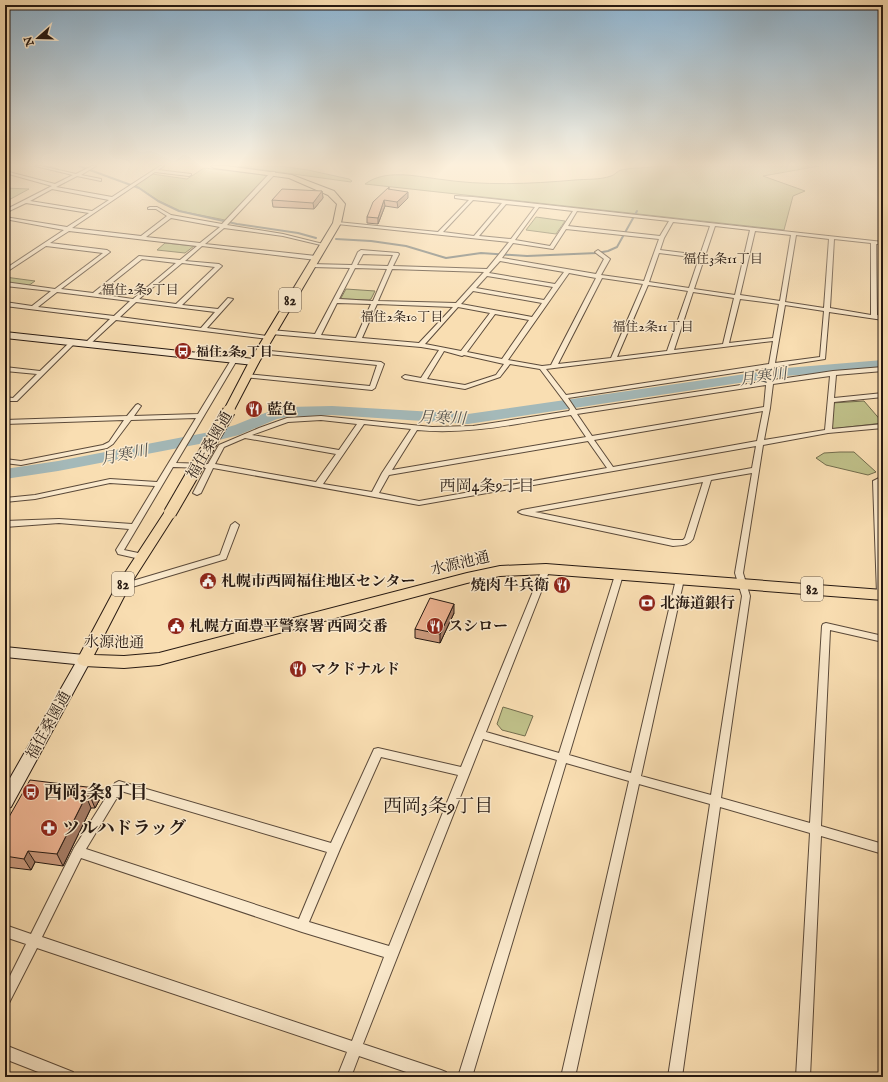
<svg xmlns="http://www.w3.org/2000/svg" width="888" height="1082" font-family="'IM FELL English','Noto Serif JP',serif">
	<style>
		.green { fill: #c0c18a; stroke: #736d4e }
		.lines { fill: none; stroke-linecap: round; stroke-linejoin: round }
		.stream { stroke: #727976; stroke-width: 2 }
		.river { fill: #a4b9b9; fill-rule: evenodd }
		.street-casing { stroke: #5b4a3a; stroke-width: 2 }
		.secondary-casing { stroke: #261912; stroke-width: 2 }
		.primary-casing { stroke: #261912; stroke-width: 2 }
		.street { fill: #fbeacd; fill-rule: evenodd }
		.secondary { fill: #fbeacd; fill-rule: evenodd }
		.primary { fill: #f9deb2; fill-rule: evenodd }
		.primary-bridge-far1-casing { stroke: #261912; stroke-width: 11; stroke-linecap: butt }
		.primary-bridge-casing { stroke: #261912; stroke-width: 14; stroke-linecap: butt }
		.primary-bridge-far1 { stroke: #f9deb2; stroke-width: 10 }
		.primary-bridge { stroke: #f9deb2; stroke-width: 12 }
		.wall { fill: #cc9a7d; stroke: #261912 }
		.shaded-wall { fill: #a67d66; stroke: #261912 }
		.building { fill: #edb391; stroke: #261912 }
		.labels { text-anchor: middle; stroke-width: 3; stroke-linejoin: round; paint-order: stroke }
		.far-neighbourhood-label { font-size: 13px; fill: #261912; stroke: #fbeacd }
		.far-poi-label { font-size: 13px; font-weight: bold; fill: #261912; stroke: #fbeacd; text-anchor: start }
		.shield { fill: #fbeacd; stroke: #66584a; stroke-width: 1 }
		.shield-label { font-size: 14px; font-weight: bold; fill: #261912 }
		.poi-label { font-size: 15px; font-weight: bold; fill: #261912; stroke: #fbeacd; text-anchor: start }
		.street-label { font-size: 15px; fill: #261912; stroke: #fbeacd }
		.water-label { font-size: 16px; font-style: italic; fill: #52514c; stroke: #fbeacd }
		.neighbourhood-label { font-size: 16px; fill: #261912; stroke: #fbeacd }
		.near-poi-label { font-size: 18px; font-weight: bold; fill: #261912; stroke: #fbeacd; text-anchor: start }
		.near-neighbourhood-label { font-size: 19px; fill: #261912; stroke: #fbeacd }
	</style>
	<rect width="100%" height="100%" fill="#f9deb2"/>
	<filter id="stains"><feTurbulence type="fractalNoise" baseFrequency=".005" numOctaves="4"/><feColorMatrix values="0 0 0 0 .2 0 0 0 0 .09 0 0 0 0 .02 0 0 0 .5 -.17"/></filter>
	<radialGradient id="worn" r=".72"><stop offset=".6" stop-color="#630" stop-opacity="0"/><stop offset="1" stop-color="#630" stop-opacity=".3"/></radialGradient>
	<path class="green" d="M235,166H279L308,170L349,179L352,181L351,182Z
		M657,166H819L763,176L805,191L793,196L784,230L365,184C385,169 415,176 438,179C484,186 529,184 575,180C586,179 600,180 611,176C615,175 617,171 621,170C633,167 645,169 657,166Z
		M204,168L264,175L266,177L225,220L180,211L159,201L135,185L152,174L187,179Z
		M5,188L29,189L5,202Z
		M536,217L565,221L556,234L526,230Z
		M165,243L194,246L185,253L157,250Z
		M5,277L35,281L28,286L5,283Z
		M346,289L375,291L371,299L369,300L343,299L341,298Z
		M864,401L883,423L831,429L832,403Z
		M840,452H854L876,472L868,475L826,465L816,458L824,453Z
		M503,707L533,716L525,736L502,730L497,724Z"/>
	<g class="lines">
		<path class="stream" d="M79,166L139,188L158,201L179,211L237,224L298,233L316,238
			M336,239L371,241L406,246L446,258L481,253L527,256L597,253L608,251L617,247L637,211"/>
		<path class="river" d="M883,360V368L786,376L468,424L332,415L287,417L277,419L239,435L215,441L58,471L5,479V469L58,461L215,431L235,425L265,413L287,407L332,406L468,414L786,368Z"/>
		<g class="street-casing">
			<path id="street" d="M35,166H41L76,174L92,166H96L81,175L101,179V181L77,176L56,187L112,197L160,166H164L158,170L191,174V175L189,176L155,172L72,228L141,236L167,216L156,209H148V208L150,207H157L171,215L222,224L271,172H275V174L227,225L283,234L327,245L325,246L283,236L224,228L205,244L316,256L319,258L316,260L202,246L185,261L219,264L222,266L182,305L218,309L228,298L233,299L207,328L267,336L269,337V339L116,320L89,345H85V343L110,319L5,306V302L32,306L51,291L5,286V282L55,289L103,253L46,246L5,273V269L64,230L5,219V217L67,227L89,213L26,203L5,213V210L52,186L5,173V171L55,184L73,175ZM52,189L109,200L92,211L30,201ZM171,218L220,227L200,243L146,237ZM69,231L197,246L180,260L139,256L93,293L61,289L110,252L107,250L50,243ZM142,259L176,263L133,299L98,294ZM182,263L215,267L176,304L139,299ZM57,292L130,301L114,316L38,307ZM136,302L215,312L201,328L120,317Z
				M455,196L473,197L883,242V244H876L877,315L883,316V320L829,312L825,359L774,367L773,380L833,371L883,367V371L836,375L834,398L883,393V397L834,402L832,429L883,424V428L828,433L763,445L743,573L750,596L721,798L810,823L822,626L823,624L826,623L883,636V642L830,630L821,826L883,844V854L821,836L810,1077H796L810,833L720,807L682,1077H668L710,804L639,784L575,1077H561L629,781L566,763L472,1077H458L557,760L483,739L363,1044L441,1070L446,1072L448,1077H421L359,1056L351,1077H337L347,1052L37,948L9,1003L5,1005V986L26,944L5,937V925L31,934L74,848L115,783L119,781L331,843L374,749L378,748L461,767L543,567H549L550,569L486,732L559,753L615,575L619,572L623,575L569,755L631,773L676,579L680,576L684,579L641,776L711,795L742,596L735,573L752,473L711,480L693,539C688,546 681,545 673,546L522,514L518,512L522,510L752,468L756,446L419,505L213,468L201,493L197,495L193,493L206,468L173,467L124,550L143,554L144,556L140,559L118,554L116,550L129,529L59,523L5,527V521L59,519L132,524L155,486L110,483L35,499L5,502V498L35,495L110,479L157,482L196,418L131,420L113,444L107,448L21,465L5,463V459L21,461L103,445L109,442L124,420L5,424V420L127,416L136,405L138,404L141,406L134,416L198,414L231,360L234,358L237,360L176,463L208,464L219,445L259,428L287,418L321,416L432,427L473,426L569,411L570,409L540,369L510,364L500,377L465,389L405,379L402,377L405,375L421,378L439,350L421,347L271,334L268,332L271,330L315,334L350,268L312,267L310,266V264L352,265L358,252L361,250L398,253L399,254L393,266L487,269L509,242L337,224L335,223L337,222L438,232L469,200L455,198ZM473,200L502,203L474,236L443,232ZM506,204L535,207L511,239L479,236ZM539,207L573,211L550,246L515,240ZM577,211L669,221L660,236L568,226ZM673,222L710,226L700,255L660,250L664,238ZM715,226L750,230L735,295L694,289ZM566,229L659,239L644,281L601,275L610,259L598,250L595,252L596,253L604,259L596,274L502,258L513,243L553,249ZM755,231L791,235L780,301L740,295ZM796,235L829,239L824,308L785,302ZM834,239L871,243V315L830,308ZM659,253L699,258L689,288L649,282ZM363,254L393,255L388,266L357,265ZM500,261L564,272L555,284L489,273ZM355,268L387,269L373,301L339,299ZM392,269L484,272L456,303L378,301ZM569,273L596,278L551,365L542,366L508,360ZM487,276L553,287L544,300L476,288ZM602,278L643,284L611,358L558,364ZM648,285L688,291L667,351L617,357ZM473,291L542,303L532,317L461,304ZM693,292L734,298L723,344L674,350ZM740,299L779,304L773,338L729,343ZM337,303L371,304L356,338L321,335ZM377,304L453,307L419,343L362,338ZM785,305L824,311L820,357L775,363ZM458,307L490,313L461,351L425,344ZM495,314L529,320L502,359L467,352ZM773,341L769,364L566,395L546,369ZM444,351L462,356L464,355L504,364L496,375L465,385L427,379ZM768,368L767,381L576,410L568,398ZM830,376L825,430L764,440L770,408L773,384ZM766,385L764,407L592,436L577,414ZM763,411L757,441L613,467L594,440ZM571,415L586,437L392,470L417,430C469,435 520,423 571,415ZM321,420L357,424L339,450L252,435L288,422ZM364,424L411,429L382,473L372,492L323,484ZM245,438L336,454L316,482L215,464L224,447ZM588,441L607,468L419,501L379,493L389,475ZM703,482L685,538L683,540H673L535,512ZM381,757L458,775L389,946L309,922L340,849ZM121,791L327,852L299,919L86,849ZM81,858L302,932L384,957L352,1041L42,937Z
				M73,340L76,342L17,401H5V397L13,398L37,374L5,371V367L40,371L71,341Z
				M260,350L381,362L384,364L375,388L372,390L244,377V375L246,374L370,386L377,365L258,353V351Z
				M883,476V481L881,482L883,538V596H878L877,594L873,481Z
				M235,522L239,525L226,559L122,590L119,589L118,587L119,585L220,555L231,525Z
				M5,1045L73,1072L75,1077H51L5,1059Z"/>
		</g>
		<g class="secondary-casing">
			<path id="secondary" d="M5,332L254,359L259,362L254,365L5,338Z
				M5,647L84,655L89,656L91,660L11,807L5,809V787L75,664L5,657Z"/>
		</g>
		<g class="primary-casing">
			<path id="primary" d="M211,166H226L292,175L334,191L345,204L341,223L259,362L234,410L229,413L224,410L249,362L333,223L337,204L328,195L289,178L214,168Z
				M170,509L174,510L176,513L130,585L94,655L124,656L159,653L467,573L500,566L546,564L883,590V600L546,574L500,576L467,583L159,665L124,668L84,666L79,664L77,660L117,585L166,510Z"/>
		</g>
		<use href="#street" class="street"/>
		<use href="#secondary" class="secondary"/>
		<use href="#primary" class="primary"/>
		<g class="primary-bridge-far1-casing">
			<path id="primary-bridge-far1" d="M228,412L229,410"/>
		</g>
		<g class="primary-bridge-casing">
			<path id="primary-bridge" d="M170,513L229,411"/>
		</g>
		<use href="#primary-bridge-far1" class="primary-bridge-far1"/>
		<use href="#primary-bridge" class="primary-bridge"/>
	</g>
	<path class="wall" d="M389,187V189L408,198L398,208L385,206L378,224L367,223V217Z
		M322,191L323,198L314,209L273,207L272,200Z
		M454,613L440,643L415,638V629Z
		M95,788L100,799L95,808H91L63,866L35,862L31,870L6,867L5,864V824Z"/>
	<path class="shaded-wall" d="M322,191L323,198L314,209L313,203Z
		M408,192V198L398,208L397,202Z
		M384,200L385,206L378,224V218Z
		M454,604V613L440,643V634Z
		M95,788L100,799L95,808L90,796Z
		M86,796L91,808L63,866L57,854Z
		M28,851L35,862L31,870L24,859Z"/>
	<path class="building" d="M389,187L388,189L408,192L397,202L384,200L378,218L367,217L373,202Z
		M282,189L322,191L313,203L272,200Z
		M430,598L454,604L440,634L415,629Z
		M30,780L95,788L90,796H86L57,854L28,851L24,859L5,856V824Z"/>
	<linearGradient id="sky" x2="0" y2="1"><stop stop-color="#8db6d5"/><stop offset="0.52" stop-color="#fcf0dc"/><stop offset="1" stop-color="#fcf0dc" stop-opacity="0"/></linearGradient>
	<rect width="888" height="317" fill="url(#sky)"/>
	<defs>
		<g id="bus-disc" transform="scale(0.9)"><circle r="9.5" fill="#8f2418" stroke="#fbeacd"/><path d="M-5-6H5V4H4V6H2V4H-2V6H-4V4H-5ZM-3.5-4V0h7V-4ZM-3.5 1.2v1.5H-2V1.2ZM2 1.2v1.5H3.5V1.2Z" fill="#fff"/></g>
		<g id="restaurant-disc" transform="scale(0.9)"><circle r="9.5" fill="#8f2418" stroke="#fbeacd"/><path d="M-5-6h1v4h1v-4h1v4h1v-4h1v5L-1.5 .5V6h-2V.5L-5-1ZM5-6V6H3V1.5H1.5Q1.5-4 5-6Z" fill="#fff"/></g>
		<g id="civic-disc" transform="scale(0.9)"><circle r="9.5" fill="#8f2418" stroke="#fbeacd"/><path d="M-.6-6.5H3V-4.5H.6V-3L4-1V1h2V6H-6V1h2V-1L-.6-3ZM-1.2 2.5V6h2.4V2.5Z" fill="#fff"/></g>
		<g id="bank-disc" transform="scale(0.9)"><circle r="9.5" fill="#8f2418" stroke="#fbeacd"/><path d="M-6-4H6V4H-6ZM0-2.3a2.3 2.3 0 1 0 0 4.6a2.3 2.3 0 1 0 0-4.6Z" fill="#fff"/></g>
		<g id="pharmacy-disc" transform="scale(0.9)"><circle r="9.5" fill="#8f2418" stroke="#fbeacd"/><path d="M-2-6h4v4h4v4h-4v4h-4v-4h-4v-4h4Z" fill="#fff"/></g>
	</defs>
	<g fill-rule="evenodd">
		<use href="#bus-disc" x="183" y="351"/>
		<use href="#restaurant-disc" x="254" y="409"/>
		<use href="#civic-disc" x="208" y="581"/>
		<use href="#restaurant-disc" x="562" y="585"/>
		<use href="#bank-disc" x="647" y="603"/>
		<use href="#civic-disc" x="176" y="626"/>
		<use href="#restaurant-disc" x="435" y="626"/>
		<use href="#restaurant-disc" x="298" y="669"/>
		<use href="#bus-disc" x="31" y="792"/>
		<use href="#pharmacy-disc" x="49" y="828"/>
	</g>
	<g class="labels">
		<g class="far-neighbourhood-label">
			<text x="723" y="263">福住3条11丁目</text>
			<text x="140" y="294">福住2条9丁目</text>
			<text x="402" y="321">福住2条10丁目</text>
			<text x="653" y="331">福住2条11丁目</text>
		</g>
		<g class="far-poi-label">
			<text x="196" y="356">福住2条9丁目</text>
		</g>
		<g class="shield">
			<rect x="279" y="288" width="22" height="24" rx="3"/>
			<rect x="112" y="572" width="22" height="24" rx="3"/>
			<rect x="801" y="577" width="22" height="24" rx="3"/>
		</g>
		<g class="shield-label">
			<text x="290" y="305">82</text>
			<text x="123" y="589">82</text>
			<text x="812" y="594">82</text>
		</g>
		<g class="poi-label">
			<text x="267" y="414">藍色</text>
			<text x="221" y="586">札幌市西岡福住地区センター</text>
			<text x="549" y="590" text-anchor="end">焼肉 牛兵衛</text>
			<text x="660" y="608">北海道銀行</text>
			<text x="189" y="631">札幌方面豊平警察署 西岡交番</text>
			<text x="448" y="631">スシロー</text>
			<text x="311" y="674">マクドナルド</text>
		</g>
		<g class="street-label">
			<text transform="translate(209 445) rotate(-60)" y="5">福住桑園通</text>
			<text transform="translate(460 563) rotate(-13)" y="5">水源池通</text>
			<text transform="translate(114 642) rotate(1)" y="5">水源池通</text>
			<text transform="translate(48 725) rotate(-61)" y="5">福住桑園通</text>
		</g>
		<g class="water-label">
			<text transform="translate(763 376) rotate(-8)" y="6">月寒川</text>
			<text transform="translate(442 417) rotate(2)" y="6">月寒川</text>
			<text transform="translate(124 454) rotate(-11)" y="6">月寒川</text>
		</g>
		<g class="neighbourhood-label">
			<text x="487" y="491">西岡4条9丁目</text>
		</g>
		<g class="near-poi-label">
			<text x="44" y="798">西岡3条8丁目</text>
			<text x="62" y="834">ツルハドラッグ</text>
		</g>
		<g class="near-neighbourhood-label">
			<text x="438" y="812">西岡3条9丁目</text>
		</g>
	</g>
	<rect width="888" height="1082" fill="none" stroke="#f9deb2" stroke-width="20"/>
	<rect x="6" y="6" width="876" height="1070" fill="none" stroke="#261912" stroke-width="2"/>
	<rect x="10" y="10" width="868" height="1062" fill="none" stroke="#261912"/>
	<g transform="translate(38 38) rotate(250)" stroke="#fbeacd" stroke-width="3" paint-order="stroke">
	<path d="M0-3L7 15L0 10L-7 15Z" fill="#261912"/>
	<text y="-6" font-size="11" font-weight="bold" text-anchor="middle" fill="#261912">N</text>
	</g>
	<rect width="100%" height="100%" filter="url(#stains)"/>
	<rect width="100%" height="100%" fill="url(#worn)"/>
</svg>
